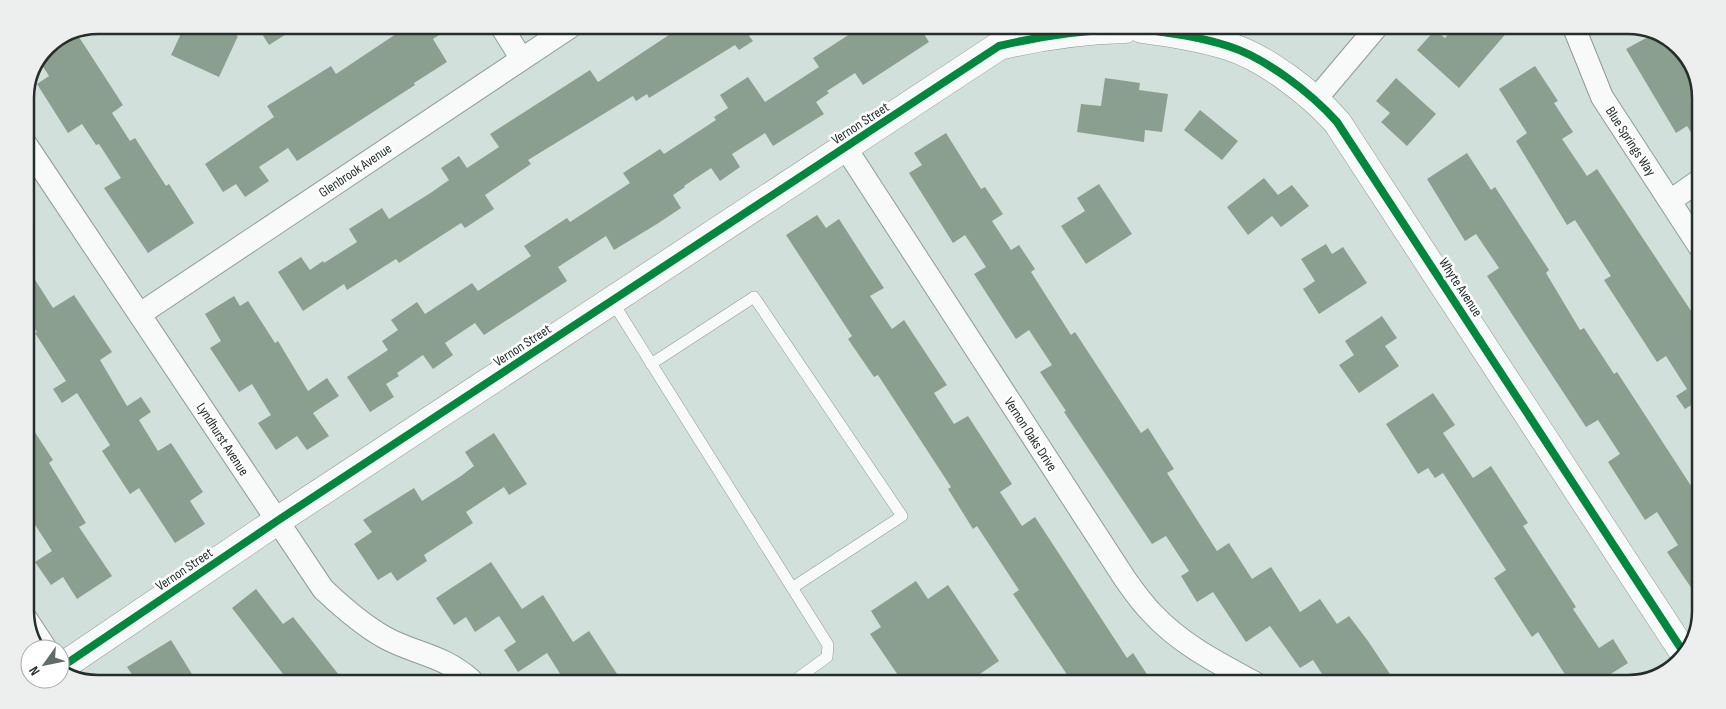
<svg xmlns="http://www.w3.org/2000/svg" width="1726" height="709" font-family="'Sofia Sans Condensed',sans-serif">
	<style>
		.building { fill: #8b9f90 }
		.lines { fill: none; stroke-linecap: round; stroke-linejoin: round }
		.lane-casing { stroke: #8f9b97; stroke-width: 12 }
		.street-casing { stroke: #8f9b97; stroke-width: 24 }
		.secondary-casing { stroke: #8f9b97; stroke-width: 29 }
		.lane { stroke: #f8fafa; stroke-width: 11 }
		.street { stroke: #f8fafa; stroke-width: 22 }
		.secondary { stroke: #f8fafa; stroke-width: 28 }
		.cycleway-casing { stroke: #fff; stroke-width: 11 }
		.cycleway { stroke: #00873e; stroke-width: 8 }
		.labels { text-anchor: middle; stroke-width: 5; stroke-linejoin: round; paint-order: stroke }
		.street-label { font-size: 14px; fill: #242e2b; stroke: #fff }
		.rim { fill: none; stroke: #242e2b; stroke-width: 2.5 }
	</style>
	<rect width="100%" height="100%" fill="#d1e0db"/>
	<path class="building" d="M185,25H215L238,36L219,77L171,55Z
		M257,26H299L269,45Z
		M408,26H453L433,39L447,62L414,83L415,85L297,161L288,148L259,167L269,181L245,197L236,184L223,192L205,164L274,117L267,106L331,66L336,74Z
		M681,27H762L749,36L753,41L739,50L735,45L649,98L647,94L636,101L633,96L528,160L531,164L485,195L494,209L465,228L461,223L399,263L396,259L347,290L344,284L303,311L278,272L301,257L310,270L323,261L324,263L357,242L349,229L382,208L389,219L432,192L449,180L441,168L459,156L467,168L499,147L490,134L590,70L598,82Z
		M867,28H920L929,42L863,85L855,73L827,91L829,93L816,102L824,114L773,146L765,133L732,154L740,167L720,181L711,168L684,186L685,187L673,195L681,208L657,224L614,250L606,236L558,267L567,281L484,335L475,323L445,343L453,355L433,369L423,355L397,373L399,376L386,384L394,397L370,412L347,377L388,350L382,341L398,330L391,320L417,302L425,314L472,283L478,291L531,256L524,246L567,218L570,222L630,183L623,173L660,149L664,154L716,120L714,117L728,108L720,95L748,77L765,102L819,67L813,58L856,30L858,34Z
		M1435,30L1445,38L1452,30H1509L1459,88L1417,50Z
		M1657,32L1683,53L1693,71L1701,93L1700,146L1687,126L1676,133L1626,49Z
		M77,34L123,105L112,113L130,141L135,138L166,186L169,184L194,223L148,253L104,188L121,178L99,144L96,145L82,124L68,133L37,84L49,76L40,62L46,48Z
		M1535,66L1558,101L1554,103L1573,132L1562,139L1587,176L1597,169L1699,323L1698,405L1696,402L1685,409L1676,396L1687,389L1666,356L1657,362L1604,280L1611,276L1575,220L1567,225L1516,141L1527,133L1499,89Z
		M1105,78L1140,83L1139,90L1168,94L1162,132L1145,130L1144,142L1077,132L1081,104L1101,106Z
		M1396,78L1436,114L1407,146L1381,122L1390,113L1376,101Z
		M1200,110L1238,141L1222,160L1184,130Z
		M946,133L981,189L985,187L1003,214L992,221L1011,250L1019,245L1035,269L1031,272L1071,335L1075,332L1141,433L1148,428L1174,469L1167,473L1217,551L1229,543L1252,579L1271,567L1300,612L1320,599L1337,624L1349,616L1368,641L1396,683H1328L1313,660L1300,668L1270,626L1246,642L1213,592L1197,602L1181,576L1189,571L1166,536L1152,544L1064,412L1066,411L1040,372L1052,365L1029,330L1016,339L974,274L986,267L965,235L953,243L909,173L922,165L914,153Z
		M1467,153L1491,190L1495,187L1549,270L1546,273L1580,330L1584,328L1614,374L1617,372L1697,495L1696,595L1667,552L1678,545L1657,512L1645,520L1608,462L1620,454L1598,420L1586,427L1487,276L1499,268L1476,234L1465,241L1427,179Z
		M1264,178L1278,195L1292,185L1309,206L1281,227L1272,216L1248,235L1227,207Z
		M1099,184L1132,234L1086,264L1061,226L1085,211L1077,198Z
		M817,215L826,228L839,219L868,264L884,288L870,296L892,329L904,320L935,367L947,385L934,393L954,424L968,416L1012,484L1000,492L1022,526L1035,517L1127,658L1133,653L1152,682H1072L1013,594L1019,590L977,526L973,529L948,489L951,487L878,375L874,377L848,339L852,336L786,235Z
		M1326,244L1332,254L1343,247L1367,283L1319,314L1303,289L1315,281L1301,259Z
		M25,264L53,308L74,295L112,352L100,360L127,406L141,397L151,412L139,420L158,451L171,443L203,492L190,501L205,524L175,543L139,488L130,494L102,451L110,445L77,393L62,403L53,389L66,381L35,333L37,332L25,314Z
		M234,296L240,306L248,301L275,343L278,341L308,391L327,378L339,396L313,413L329,436L307,450L297,436L276,450L258,423L271,415L252,384L239,392L210,348L221,341L205,314Z
		M1382,316L1397,338L1385,346L1399,366L1359,393L1339,365L1354,355L1345,341Z
		M1433,393L1455,425L1443,433L1473,478L1491,466L1528,523L1523,526L1576,607L1573,609L1599,648L1613,639L1628,663L1595,684H1571L1538,632L1532,637L1494,578L1506,570L1443,473L1435,478L1428,468L1418,474L1386,424Z
		M25,417L53,460L49,463L86,523L79,527L112,576L77,599L63,577L51,585L35,562L52,551L32,520L25,524Z
		M494,433L527,484L509,495L504,487L466,512L473,523L424,555L427,561L397,581L391,572L378,580L354,544L372,532L363,520L414,488L422,501L461,476L474,466L465,452Z
		M491,562L522,609L543,595L573,642L589,631L621,680H564L547,653L518,672L504,650L516,642L499,616L475,632L466,617L454,625L436,598Z
		M916,581L928,599L948,585L999,661L968,682L902,681L870,634L881,627L871,611Z
		M256,589L283,624L293,617L343,680L287,679L232,608Z
		M171,640L195,679H135L127,667Z"/>
	<g class="lines">
		<g class="lane-casing">
			<path id="lane" d="M612,301L828,645L827,657L794,681
				M651,364L754,297L902,516L792,588"/>
		</g>
		<g class="street-casing">
			<path id="street" d="M501,26L521,58
				M1575,30L1602,97L1699,246
				M1316,99L1375,29
				M25,143L323,589C342,607 361,624 384,637C414,654 442,654 471,680
				M845,147L1125,579C1133,590 1141,602 1151,612C1180,644 1218,663 1255,683
				M1670,201L1700,180
				M140,314L570,27
				M27,620L46,649"/>
		</g>
		<g class="secondary-casing">
			<path id="secondary" d="M1142,29C1171,33 1200,37 1228,46C1266,58 1311,93 1337,122L1684,653
				M60,668L277,521L999,46C1041,36 1082,30 1125,29"/>
		</g>
		<use href="#lane" class="lane"/>
		<use href="#street" class="street"/>
		<use href="#secondary" class="secondary"/>
		<g class="cycleway-casing">
			<path id="cycleway" d="M1142,29C1171,33 1200,37 1228,46C1266,58 1311,93 1337,122L1684,653
				M60,668L277,521L999,46C1041,36 1082,30 1125,29"/>
		</g>
		<use href="#cycleway" class="cycleway"/>
	</g>
	<g class="labels">
		<g class="street-label">
			<text transform="translate(860 123) rotate(-33)" y="5">Vernon Street</text>
			<text transform="translate(1631 141) rotate(57)" y="5">Blue Springs Way</text>
			<text transform="translate(355 170) rotate(-34)" y="5">Glenbrook Avenue</text>
			<text transform="translate(1461 287) rotate(57)" y="5">Whyte Avenue</text>
			<text transform="translate(522 345) rotate(-33)" y="5">Vernon Street</text>
			<text transform="translate(1031 434) rotate(57)" y="5">Vernon Oaks Drive</text>
			<text transform="translate(223 439) rotate(57)" y="5">Lyndhurst Avenue</text>
			<text transform="translate(184 569) rotate(-34)" y="5">Vernon Street</text>
		</g>
	</g>
	<path d="M0 0H1726V709H0ZM98 34H1628A64 64 0 0 1 1692 98V611A64 64 0 0 1 1628 675H98A64 64 0 0 1 34 611V98A64 64 0 0 1 98 34Z" fill="#edeeee" fill-rule="evenodd"/>
	<path class="rim" d="M98 34H1628A64 64 0 0 1 1692 98V611A64 64 0 0 1 1628 675H98A64 64 0 0 1 34 611V98A64 64 0 0 1 98 34Z"/>
	<g transform="translate(45 664) rotate(237)"><circle r="24" fill="#ffffff" stroke="#a7abaa"/>
	<path d="M0-4L9 19L0 12L-9 19Z" fill="#616c69"/>
	<text y="-8" font-size="14" font-weight="bold" text-anchor="middle" fill="#242e2b">N</text>
	</g>
</svg>
